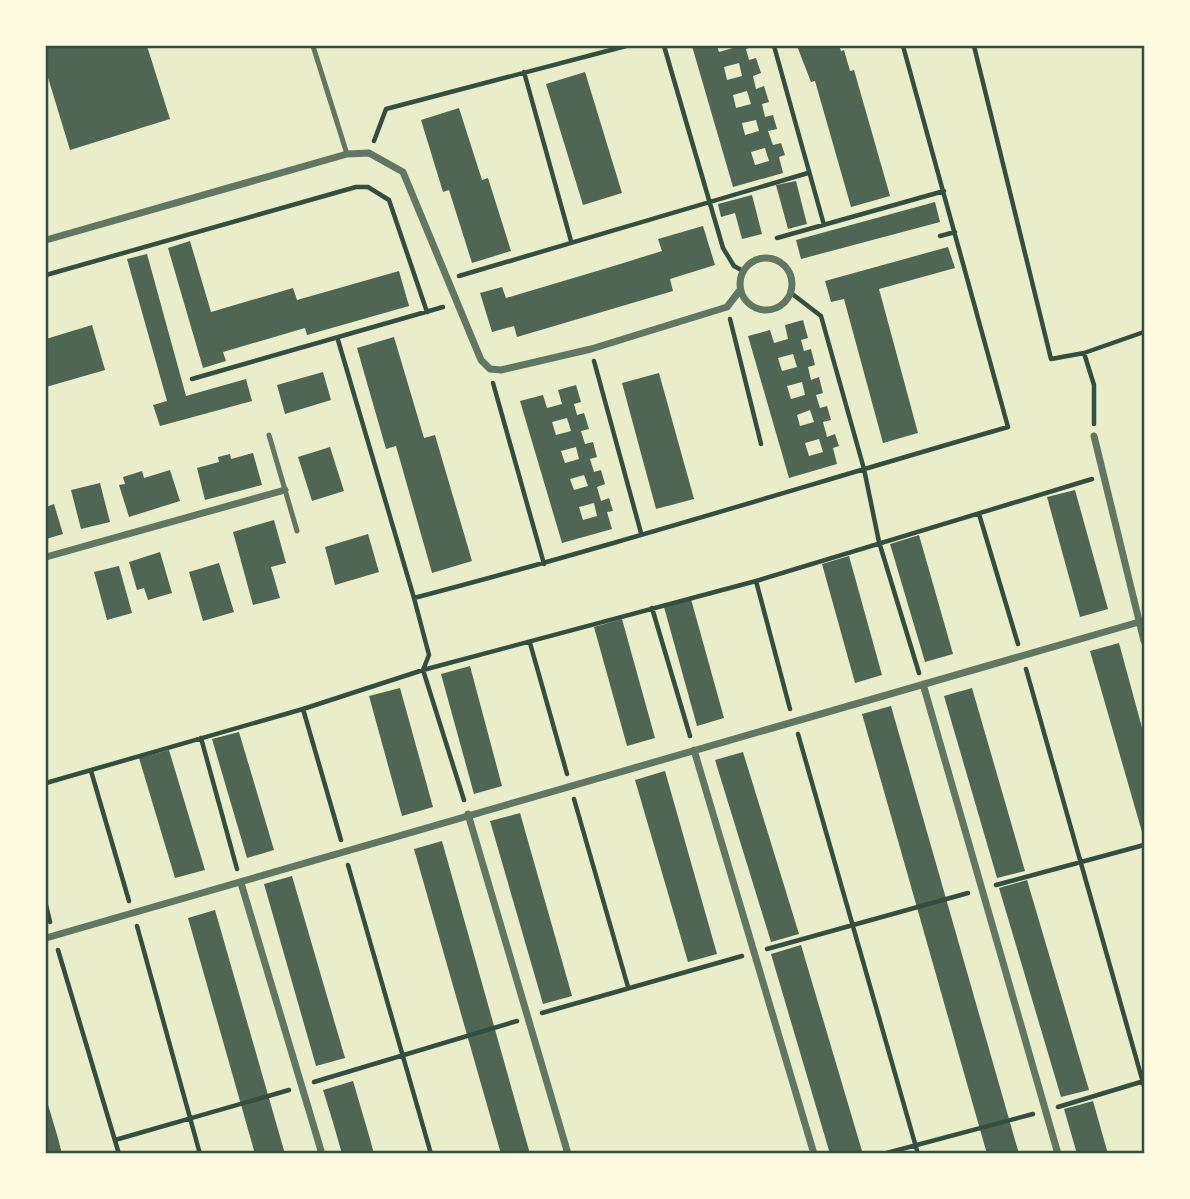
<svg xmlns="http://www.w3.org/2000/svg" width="1190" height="1199" font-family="'Source Sans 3',sans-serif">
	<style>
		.building { fill: #4f6655; fill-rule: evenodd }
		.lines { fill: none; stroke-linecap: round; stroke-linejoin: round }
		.path { stroke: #344e41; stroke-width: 4.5 }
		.service { stroke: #617663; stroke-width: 5 }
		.minor { stroke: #617663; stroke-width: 7 }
		.neatline { fill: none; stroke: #344e41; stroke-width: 2.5 }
	</style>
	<rect width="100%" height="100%" fill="#e9edc9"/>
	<path class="building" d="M46,46H147L170,119L70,150L46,71Z
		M692,46H717L719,52L733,48V46H755L746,49L749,60L756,58L761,73L753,76L756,89L764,86L769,102L762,104L765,117L773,115L777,129L768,131L773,145L781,143L785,155L779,157L783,173L733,187ZM739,63L742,76L727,80L724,67ZM747,91L751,104L736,108L733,95ZM756,120L759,131L745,135L742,123ZM765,148L769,161L755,165L751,152Z
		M797,46H839L841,51L844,50L850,71L854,70L890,196L851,207L815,81L811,82Z
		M585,72L622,193L583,205L546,84Z
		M459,108L482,180L488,178L511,251L472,263L449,190L443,192L421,120Z
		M796,181L807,224L788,229L776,185Z
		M752,195L762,234L742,239L735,213L721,217L718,204Z
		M935,202L940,222L801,259L796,240Z
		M703,226L715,265L670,279L673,291L517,337L514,326L492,332L480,293L502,287L506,298L617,265L662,251L658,239Z
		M190,241L211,312L293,288L297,300L399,271L409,306L307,335L305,328L223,352L226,361L203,368L168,248Z
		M948,247L955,268L879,289L918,433L883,443L844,299L831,302L825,281Z
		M147,254L186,396L246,379L252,401L160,426L153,405L167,401L127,259Z
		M803,320L808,338L801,340L804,351L811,349L815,365L808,367L811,380L819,377L823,393L816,395L820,408L827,406L831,420L823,422L827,437L835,434L839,446L833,448L837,464L789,478L748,336L770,330L774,343L788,339L785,325ZM793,354L797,367L782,371L778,358ZM802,382L805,395L791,399L787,386ZM810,410L814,422L800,426L797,415ZM819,439L823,452L809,456L805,443Z
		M92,325L105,370L46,387V339Z
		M394,337L424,438L435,435L472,561L432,573L396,446L386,449L357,348Z
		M323,372L331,400L285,414L277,385Z
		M659,373L694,499L656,509L622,383Z
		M576,385L581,402L574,404L577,415L584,413L589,429L581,431L585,444L593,442L597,457L590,459L594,472L601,470L605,484L597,487L601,501L609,498L613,511L607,512L612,529L562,543L520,401L543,395L547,408L562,404L558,390ZM567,418L571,431L556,435L552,422ZM576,447L579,459L565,463L561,451ZM584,475L588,486L574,490L570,479ZM594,503L597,516L583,520L579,507Z
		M330,447L344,491L312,501L298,457Z
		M253,453L262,485L205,500L197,468L219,462L218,457L230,454L231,459Z
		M170,470L180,501L129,517L119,485L125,484L123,477L142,471L144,478Z
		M100,483L110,522L81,529L71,490Z
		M1075,490L1108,609L1080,617L1047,497Z
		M54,504L63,534L46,539V507Z
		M274,520L286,563L271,567L280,598L253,605L233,532Z
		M368,534L379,572L335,585L325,547Z
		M919,535L953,654L925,662L890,544Z
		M160,552L172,593L148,600L144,588L137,590L129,562Z
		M849,556L882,675L855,683L822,564Z
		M219,563L234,612L203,621L189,572Z
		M119,566L132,613L107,620L94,572Z
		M691,599L724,718L697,726L664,607Z
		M622,619L655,738L627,746L594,627Z
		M1119,643L1144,735V839L1090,651Z
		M470,666L502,786L474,794L441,674Z
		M400,688L433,807L402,816L369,696Z
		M972,688L1025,871L997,878L944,696Z
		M891,706L1019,1154H987L862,714Z
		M239,732L274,850L247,858L212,739Z
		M169,750L205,870L175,878L139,758Z
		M743,752L799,934L771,942L715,760Z
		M665,771L717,954L688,962L635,780Z
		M520,813L572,996L543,1004L490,821Z
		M442,841L530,1154H501L414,849Z
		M292,876L345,1058L316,1066L264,884Z
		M1027,880L1089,1090L1061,1097L999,888Z
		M215,910L285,1154H255L188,918Z
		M801,945L862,1151L854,1154H830L771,954Z
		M353,1081L370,1139L374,1154H342L332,1119L323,1090Z
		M46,1098L58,1138L62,1154H46Z
		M1093,1101L1108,1154H1077L1064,1109Z"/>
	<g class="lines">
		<path class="path" d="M664,46L723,248L734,266L743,271
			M774,46L824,225
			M974,46L1051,359L1084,353L1144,332
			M524,72L571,241
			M374,141L386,109L626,46
			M940,236L955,232
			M777,238L944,191
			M46,275L356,187H368L389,200L427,312
			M459,276L808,173
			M791,293L821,316L864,469L879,542L919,673
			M730,319L761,444
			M338,340L414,598C613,546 810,484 1008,427L903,46
			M1084,353L1094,385V424
			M594,361L641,533
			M192,379L443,307
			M493,383L544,564
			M979,514L1018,644
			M756,581L790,709
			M414,598L429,655L423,670L464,800
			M652,608L690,736
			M530,643L567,774
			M1026,669L1144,1086
			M303,709L341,840
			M798,734L918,1154
			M201,738L237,869
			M91,771L129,901
			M46,783L303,709L423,670L756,581L1092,479
			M574,799L628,987
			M348,865L431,1154
			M996,885L1144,845
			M46,905L50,922
			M137,926L200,1154
			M767,949L968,893
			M58,950L119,1154
			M542,1013L742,956
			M314,1082L517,1021
			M1058,1107L1144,1081
			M115,1140L289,1090
			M883,1154L1033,1114"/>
		<path class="service" d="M313,46L347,154
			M269,435L297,531"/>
		<path class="minor" d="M46,240L347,154L369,153L403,172L481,360L490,369L501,370L591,349L727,307L740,290
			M740 284a26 26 0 1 1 52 0a26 26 0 1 1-52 0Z
			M1094,436L1144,641
			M46,557L285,490
			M923,684L1058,1154
			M694,750L814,1154
			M468,814L568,1154
			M241,883L322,1154
			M46,938L1139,622"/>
	</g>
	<rect width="1190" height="1199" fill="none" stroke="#fefae0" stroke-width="94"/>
	<rect x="47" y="47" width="1096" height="1105" class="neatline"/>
</svg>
